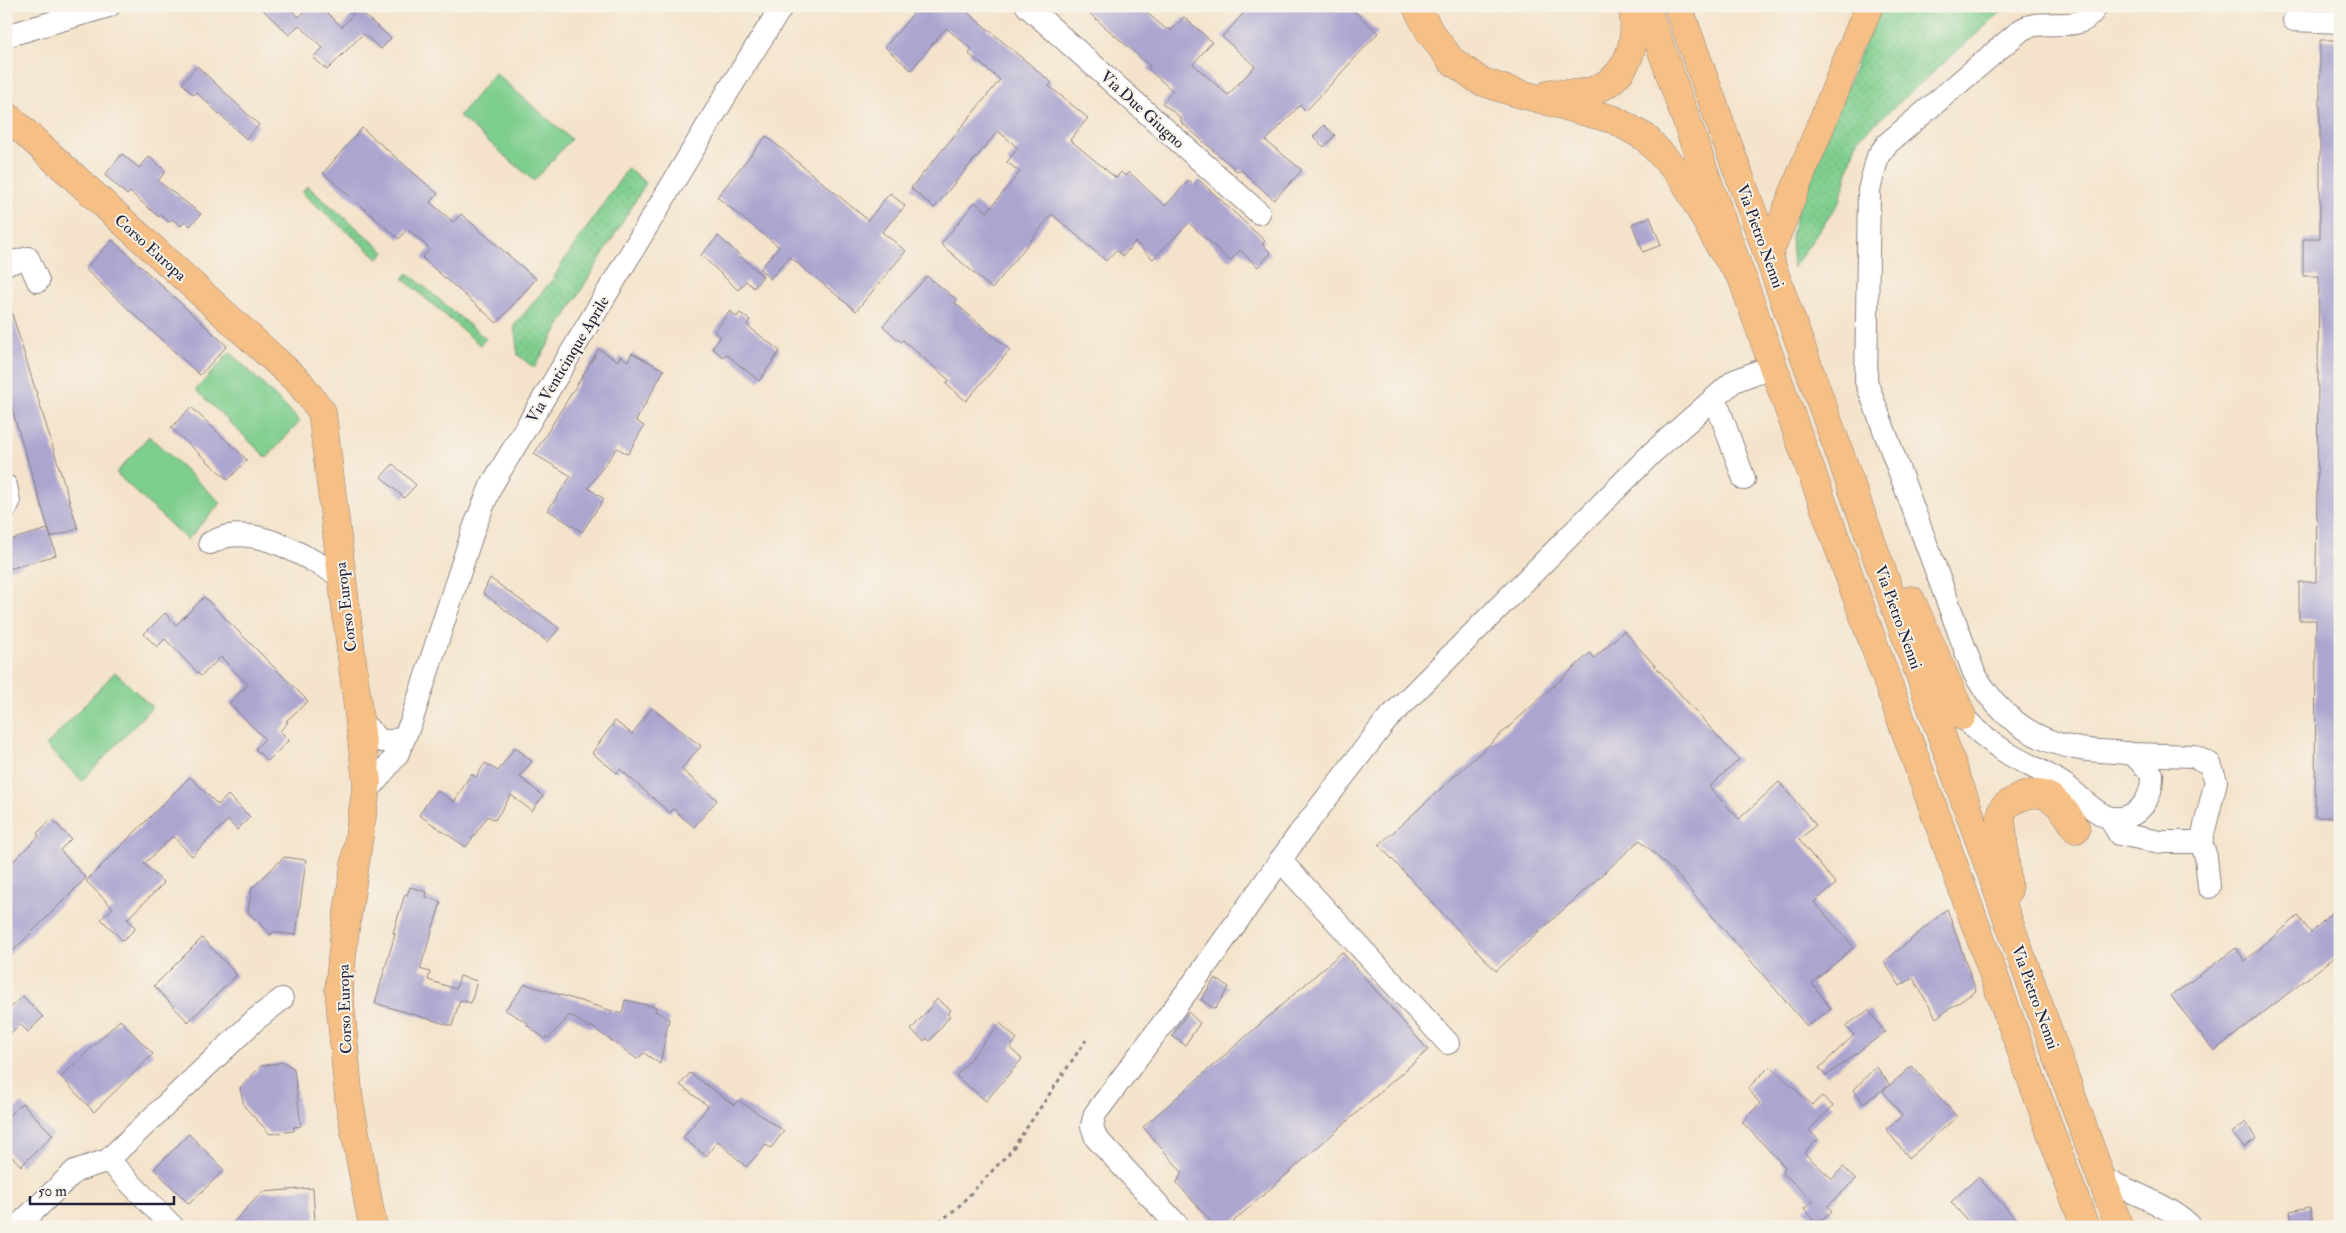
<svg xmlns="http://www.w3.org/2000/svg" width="2346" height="1233" font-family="'IM FELL Double Pica',serif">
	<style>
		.grass { fill: url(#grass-dots); stroke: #507864 }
		.pitch { fill: #7ece8e; stroke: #507864 }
		.building { fill: #aba5d0 }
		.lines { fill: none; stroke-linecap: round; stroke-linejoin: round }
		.minor-casing { stroke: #8b8282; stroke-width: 24 }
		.major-casing { stroke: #8b8282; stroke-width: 29 }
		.highway-casing { stroke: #8b8282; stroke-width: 29 }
		.path { stroke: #8b8282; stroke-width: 3; stroke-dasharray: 4 4; stroke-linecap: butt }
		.minor { stroke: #fff; stroke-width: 22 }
		.major { stroke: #f5bf86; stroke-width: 28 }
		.highway { stroke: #f5bf86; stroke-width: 28 }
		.labels { text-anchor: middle; stroke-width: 4; stroke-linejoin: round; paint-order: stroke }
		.street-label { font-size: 16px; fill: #22223b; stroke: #f7f3e8 }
	</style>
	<defs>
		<pattern id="grass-dots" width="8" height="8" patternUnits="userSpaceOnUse" patternTransform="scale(1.25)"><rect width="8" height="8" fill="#7ece8e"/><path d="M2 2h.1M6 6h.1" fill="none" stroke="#6db17b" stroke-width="1.8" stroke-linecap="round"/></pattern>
	</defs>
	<rect width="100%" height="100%" fill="#f7f3e8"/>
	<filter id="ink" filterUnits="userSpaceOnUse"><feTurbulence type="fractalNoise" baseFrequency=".02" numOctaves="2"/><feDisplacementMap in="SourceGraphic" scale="10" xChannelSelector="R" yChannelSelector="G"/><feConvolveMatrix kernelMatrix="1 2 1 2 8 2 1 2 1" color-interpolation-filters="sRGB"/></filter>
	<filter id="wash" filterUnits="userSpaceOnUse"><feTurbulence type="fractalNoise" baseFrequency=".0096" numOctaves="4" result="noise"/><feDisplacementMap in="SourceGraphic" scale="20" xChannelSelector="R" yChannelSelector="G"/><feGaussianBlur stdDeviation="1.12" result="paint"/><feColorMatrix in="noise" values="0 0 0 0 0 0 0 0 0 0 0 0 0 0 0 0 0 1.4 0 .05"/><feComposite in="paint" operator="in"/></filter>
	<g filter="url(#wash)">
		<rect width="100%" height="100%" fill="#f4e3ca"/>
		<path class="grass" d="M1880,6H2008L1859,138L1855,146L1840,201L1793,268L1791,237L1798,206Z
			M628,168L646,183L534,368L518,355L514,326L553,279L563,262Z
			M307,186L385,252L379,259L302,193Z
			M408,273L486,339L480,345L403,279Z"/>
		<path class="pitch" d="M495,73L571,139L534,181L459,116Z
			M230,352L300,421L267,458L196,390Z
			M149,436L221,503L187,540L116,473Z
			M115,672L152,707L82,781L46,746Z"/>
		<g id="blocks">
			<path class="building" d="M259,6H288L299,17L310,6H320L342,27L357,9L391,38L381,49L363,34L327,70L313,57L323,48L299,25L289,35Z
				M920,6H960L1052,83L1049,86L1088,118L1070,140L1116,178L1121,172L1125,176L1129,172L1165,206L1189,180L1194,185L1199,180L1265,241L1262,244L1271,253L1258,267L1240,250L1230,261L1189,223L1153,259L1135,242L1123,256L1116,250L1106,261L1052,214L992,289L941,244L975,202L987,212L1020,172L1007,162L1018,148L998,131L934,208L911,188L1000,80L969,54L972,49L946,28L911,70L885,47Z
				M1081,6H1139L1167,30L1168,28L1171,31L1184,17L1212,42L1193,64L1228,95L1255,66L1222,37L1250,6H1349L1378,33L1306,111L1300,105L1266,141L1302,170L1274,200L1241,170L1237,171L1181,122V118L1162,103L1173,91L1148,69L1150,66Z
				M2320,40H2340V817H2315L2316,620H2299V582H2316L2319,276H2303V239H2320Z
				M197,66L259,125L246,139L196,92L194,95L182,83Z
				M1324,125L1335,135L1324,147L1313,137Z
				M362,128L438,194L430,202L453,222L461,214L536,279L497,323L422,258L430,249L407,229L399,239L323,173Z
				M766,136L868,220L890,193L905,206L882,232L906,251L856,311L790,257L770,279L760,269L779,247L717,197Z
				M122,154L139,168L149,157L166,171L158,181L201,214L190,226L185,221L181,226L172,219L169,222L160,215L159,217L130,192L127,195L105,175Z
				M1650,217L1661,245L1643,252L1632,224Z
				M718,236L763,276L754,288L746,281L738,290L701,255Z
				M112,240L227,346L200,375L85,269Z
				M927,276L957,300L955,303L1010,350L966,401L946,384L949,380L903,340L901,342L883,326Z
				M6,307H10L78,529L51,537L6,390Z
				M730,311L737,317L740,313L750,320L747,324L748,326L780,351L759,381L726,354L723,357L712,348L721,337L714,332Z
				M599,349L618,361L620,356L628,361L632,353L664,370L636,421L644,426L628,454L617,448L588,488L604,499L582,532L548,510L571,476L534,454Z
				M191,407L247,460L228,480L171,428Z
				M393,464L416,485L404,498L381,477Z
				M48,529L56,555L6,570V541Z
				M490,578L559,628L548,642L483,593Z
				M204,597L308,701L286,721L288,722L280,731L289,740L268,761L255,749L265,739L229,703L248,685L221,657L201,676L165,639L157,647L144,634L165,613L176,625Z
				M1624,631L1739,760L1709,787L1739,819L1779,782L1816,825L1799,840L1836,884L1814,902L1854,947L1812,983L1831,1009L1807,1026L1677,875L1640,840L1496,971L1379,845L1590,653L1594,658Z
				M652,708L701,746L681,769L717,800L694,827L673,809L670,813L620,769L617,773L592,753L615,721L632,734Z
				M515,747L532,761L520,777L543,796L532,811L511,795L495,820L488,816L466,847L419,815L436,790L454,802L471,774L476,777L485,763L498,771Z
				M190,777L218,805L228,795L250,817L237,830L228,820L192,856L173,836L144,864L164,883L127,919L136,928L123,941L101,919L113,908L86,881Z
				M52,819L71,839L60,850L86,878L6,958V868L39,836L37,833Z
				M284,857L306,860L296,935L273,932L271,935L248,912L252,888Z
				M410,887L427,892L426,897L441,902L420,969L430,972L428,980L456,989L460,976L477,981L471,1003L460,1000L452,1026L375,1003L395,934L393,933L405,894L407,895Z
				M2340,904V953L2214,1051L2171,996L2236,948L2245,961L2298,916L2311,933Z
				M1947,909L1976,991L1936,1018L1913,978L1900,986L1884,962Z
				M202,938L237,975L188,1022L154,986Z
				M1342,952L1428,1050L1227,1227H1216L1177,1183L1182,1172L1143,1127Z
				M1215,978L1229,987L1215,1009L1201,1000Z
				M525,984L622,1014L625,1000L656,1007L655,1011L669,1019L660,1064L644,1053L637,1059L591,1026L590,1028L570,1015L549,1038L547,1036L545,1039L527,1025L528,1023L505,1010Z
				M23,996L43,1017L28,1032L20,1024L6,1038V1012Z
				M937,999L951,1010L947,1014L950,1016L930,1041L926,1038L924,1041L911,1030Z
				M1869,1010L1885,1032L1826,1076L1819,1068L1854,1035L1845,1026Z
				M1188,1012L1200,1023L1185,1045L1172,1036Z
				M120,1020L153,1054L94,1112L61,1077Z
				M1000,1023L1017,1039L1010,1048L1022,1059L986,1101L956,1076Z
				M284,1062L294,1069L301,1126L294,1127V1131L270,1134L244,1106L240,1088L261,1066Z
				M1770,1066L1812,1105L1822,1096L1833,1106L1809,1130L1818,1139L1804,1153L1832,1179L1843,1167L1856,1179L1828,1206L1832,1211L1816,1224L1804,1209L1813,1201L1783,1173L1785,1167L1742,1122L1760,1104L1748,1088Z
				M1876,1066L1890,1085L1863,1103L1854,1090Z
				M1912,1066L1957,1117L1909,1158L1886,1129L1902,1116L1883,1091Z
				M690,1073L734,1105L738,1100L784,1131L771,1148L766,1145L746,1167L718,1141L706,1156L683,1138L708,1106L680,1085Z
				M22,1103L53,1135L21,1166L6,1150V1118Z
				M2246,1122L2256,1139L2244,1147L2232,1133Z
				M189,1134L224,1170L189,1204L154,1169Z
				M1978,1177L2023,1227H1973L1951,1202Z
				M313,1188L315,1223L275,1227H229L262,1192Z
				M2310,1207L2314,1227H2293L2290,1211Z"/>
		</g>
	</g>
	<g filter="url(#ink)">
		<use href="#blocks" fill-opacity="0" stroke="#8b8282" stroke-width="1"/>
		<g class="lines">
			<g class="minor-casing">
				<path id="minor" d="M1027,6L1259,213
					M2294,20L2340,22
					M6,36L109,6
					M6,264L28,258L38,281
					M1715,398L1744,479
					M6,486L9,502L6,508
					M210,543C215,541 222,537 228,536C267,530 308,559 341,576
					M1962,716C1976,730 1991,743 2009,754C2027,765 2048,773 2066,786C2079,795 2096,816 2112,818C2139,821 2153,797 2152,774L2133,754C2114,751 2094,752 2075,748C2030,740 1997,713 1974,673L1866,381L1869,190L1878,156L1887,144L2021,30C2045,15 2081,38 2096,6
					M359,720L381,741H393L405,736
					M2133,754L2193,756L2210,764L2216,781L2201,842
					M366,793L397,755L411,722L474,528L491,486L727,93L782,6
					M2110,818L2119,834L2160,842H2201L2206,857L2209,887
					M1280,860L1448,1043
					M108,1160L173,1227
					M2102,1178C2124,1189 2177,1209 2191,1227
					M17,1227L75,1171L108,1160L255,1020L282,999
					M1179,1227L1096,1138L1092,1126L1095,1114L1197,978L1299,834L1386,721L1652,453L1734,381L1773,366"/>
			</g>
			<g class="major-casing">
				<path id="major" d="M1646,6L1773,366L2085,1227
					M1678,6L2119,1227
					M6,115L299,382L322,412L367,783L344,938L339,989L349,1100L373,1227
					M1911,600L1962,716
					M2008,890L2001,817L2003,808C2038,781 2057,795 2076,829"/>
			</g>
			<g class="highway-casing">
				<path id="highway" d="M1416,6L1430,32L1451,60L1480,81L1507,90L1615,120L1646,138L1683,178L1720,247L1743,279
					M1551,93C1566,94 1583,95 1597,89C1630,75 1639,38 1632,6
					M1768,256L1869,6"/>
			</g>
			<path class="path" d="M933,1227L957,1208L1011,1151L1086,1040"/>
			<use href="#minor" class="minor"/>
			<use href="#major" class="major"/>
			<use href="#highway" class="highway"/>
		</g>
	</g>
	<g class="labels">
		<g class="street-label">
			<text transform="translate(1143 109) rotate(42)" y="6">Via Due Giugno</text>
			<text transform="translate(1761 236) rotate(70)" y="6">Via Pietro Nenni</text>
			<text transform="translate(151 247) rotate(42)" y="6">Corso Europa</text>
			<text transform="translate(567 359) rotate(-59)" y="6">Via Venticinque Aprile</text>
			<text transform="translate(345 607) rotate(-97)" y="6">Corso Europa</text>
			<text transform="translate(1899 617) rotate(70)" y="6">Via Pietro Nenni</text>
			<text transform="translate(2036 997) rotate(70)" y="6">Via Pietro Nenni</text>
			<text transform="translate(344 1009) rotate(-92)" y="6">Corso Europa</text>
		</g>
	</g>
	<rect width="2346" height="1233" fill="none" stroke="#f7f3e8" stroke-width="25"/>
	<path d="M30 1196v8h144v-8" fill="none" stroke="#22223b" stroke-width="2.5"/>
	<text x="38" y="1196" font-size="15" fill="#22223b" stroke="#f7f3e8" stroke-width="4" paint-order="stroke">50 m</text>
</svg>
